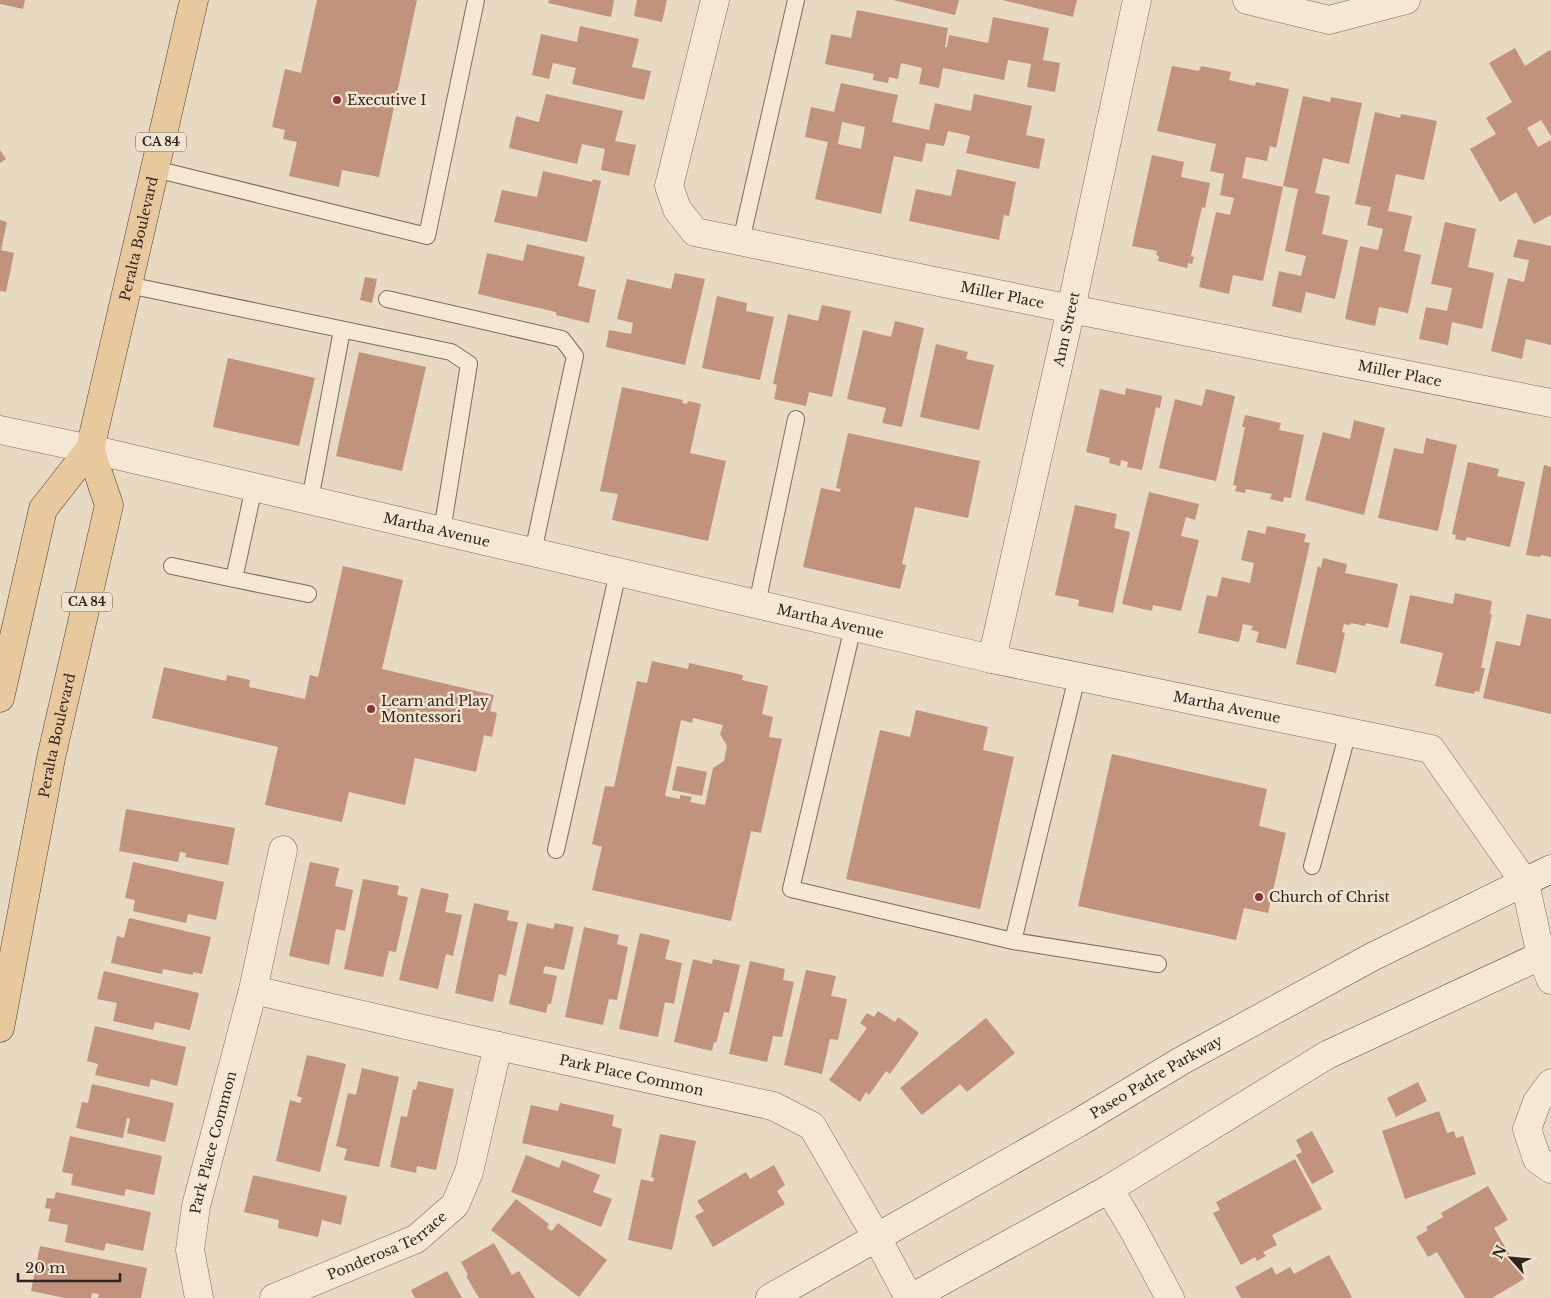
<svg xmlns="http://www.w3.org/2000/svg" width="1551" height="1298" font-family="'Libre Baskerville',serif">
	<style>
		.building { fill: #c1927c; fill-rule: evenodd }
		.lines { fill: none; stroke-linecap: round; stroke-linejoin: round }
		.service-casing { stroke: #7f6b5b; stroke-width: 18 }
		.minor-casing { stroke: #7f6b5b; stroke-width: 29 }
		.secondary-casing { stroke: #614c3e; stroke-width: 29 }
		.primary-casing { stroke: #4d3a2f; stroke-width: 29 }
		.service { stroke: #f4e7d4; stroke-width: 16 }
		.minor { stroke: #f4e7d4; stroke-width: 28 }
		.secondary { stroke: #f4e7d4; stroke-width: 28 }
		.primary { stroke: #e7c99d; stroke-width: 28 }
		.poi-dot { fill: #87333b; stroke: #f0e4d0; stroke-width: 2 }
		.labels { text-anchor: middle; stroke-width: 5; stroke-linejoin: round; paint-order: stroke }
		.shield { fill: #f0e4d0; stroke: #6a5e53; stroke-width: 1 }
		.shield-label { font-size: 12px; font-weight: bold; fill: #31251e }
		.poi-label { font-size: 14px; fill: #31251e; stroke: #f0e4d0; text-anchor: start }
		.street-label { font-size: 14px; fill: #31251e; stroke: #f0e4d0 }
	</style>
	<rect width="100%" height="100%" fill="#e8d9c2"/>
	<path class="building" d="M0,0H25L23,9L0,4Z
		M317,0H417L379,177L342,170L339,187L289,176L297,142L283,139L285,130L272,127L285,69L301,73Z
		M549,0H614L611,17L548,3Z
		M637,0H667L662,22L634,16Z
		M893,0H959L955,15Z
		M1002,0H1077L1073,17Z
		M857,10L948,28L945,47H947L949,35L988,43L993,17L1049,28L1043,60L1060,63L1055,92L1027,87L1031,64L1008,60L1004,80L943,68L939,88L919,84L922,68L901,63L898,79L889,77L888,83L873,80L874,74L825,64L831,34L851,38Z
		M580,26L639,39L632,67L651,71L644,100L572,84L576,68L553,63L549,79L532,75L541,34L577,42Z
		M1515,48L1525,66L1550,50L1551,52V136L1541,120L1527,128L1538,147L1551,140V215L1534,224L1516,192L1500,202L1470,149L1496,134L1486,118L1512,102L1489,63Z
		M1172,66L1199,71L1201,66L1231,72L1229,80L1255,86L1256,82L1289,89L1276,148L1270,146L1267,161L1246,157L1242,178L1283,187L1263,281L1233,275L1229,294L1199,287L1216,212L1230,215L1234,198L1220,195L1224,174L1210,171L1216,144L1157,131Z
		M841,83L898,95L892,122L929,130L935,103L971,111L974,94L1032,106L1026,135L1045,139L1039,169L966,153L970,136L948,131L944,146L926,143L922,162L894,156L881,214L815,199L828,142L805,137L811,107L834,112ZM842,122L865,127L861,149L838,144Z
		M546,94L623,111L615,141L636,145L629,176L601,170L605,149L582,144L577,164L509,148L516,116L539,122Z
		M1303,96L1330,102L1331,97L1362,103L1349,164L1323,158L1315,193L1330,196L1322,234L1348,240L1335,299L1306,292L1301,313L1272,306L1279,271L1301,276L1306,256L1285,251L1298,189L1283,186Z
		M1375,112L1400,118L1401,114L1437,121L1424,180L1396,174L1388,211L1412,216L1404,251L1421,255L1408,313L1379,307L1375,326L1345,319L1360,246L1378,250L1383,229L1367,225L1371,207L1355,204Z
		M0,150L6,159L0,163Z
		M1152,155L1184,162L1181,177L1210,183L1205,208L1202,207L1191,256L1194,257L1192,264L1188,263L1187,268L1158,261L1159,256L1156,255L1157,251L1132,246Z
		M957,169L1016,182L1009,216L1004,215L999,240L909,221L916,189L951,196Z
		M543,171L592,182L593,179L601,181L587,242L494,222L502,190L537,197Z
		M0,220L7,222L1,250L14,253L6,292L0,291Z
		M1445,222L1476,229L1468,267L1494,273L1482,329L1452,322L1448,345L1419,339L1426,307L1447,311L1452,288L1431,284Z
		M1518,239L1551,246V345L1526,339L1522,359L1491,351L1508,278L1524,282L1529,260L1513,257Z
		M527,244L585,257L578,286L596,290L589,323L556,315V312L478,294L487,253L523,261Z
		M675,273L705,279L685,365L606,347L609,330L631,334L633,323L617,319L627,279L671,289Z
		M365,277L377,279L372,303L360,300Z
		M717,296L747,303L746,311L774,317L760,380L702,368Z
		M822,305L851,311L832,397L809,392L806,406L774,399L777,385L773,384L788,314L818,321Z
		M895,321L924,328L902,427L882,423L886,408L847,399L863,330L891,337Z
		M936,344L968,352L966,359L994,365L979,430L920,417Z
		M359,352L426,367L402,471L336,456Z
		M228,358L315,378L299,446L213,427Z
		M622,387L683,400L682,403L687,404L688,401L701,404L690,453L726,461L708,541L612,520L618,494L600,491Z
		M1126,388L1162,396L1160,408L1156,407L1142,470L1127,467L1128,462L1121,460L1120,466L1109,463L1110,458L1086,452L1100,389L1125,395Z
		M1206,389L1235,396L1216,481L1159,468L1175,399L1202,406Z
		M1245,415L1281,423L1279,430L1304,435L1291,498L1284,497L1283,502L1270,499L1272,494L1246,489L1245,493L1235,491L1237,486L1233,485L1245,427H1242Z
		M1354,420L1385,428L1364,515L1305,500L1323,432L1350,439Z
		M848,433L980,461L968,518L915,507L902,564L906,565L900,589L803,567L821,488L840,492L841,489L836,488Z
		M1426,438L1457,445L1438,531L1378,518L1394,448L1423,454Z
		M1468,462L1499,469L1497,476L1525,482L1510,547L1467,537L1465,541L1455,539L1456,535L1452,534Z
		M1544,465L1551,467V557L1541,555L1540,557L1526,555Z
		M1149,492L1199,504L1195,520L1186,517L1181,536L1199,540L1181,611L1153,605L1152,611L1122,604Z
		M1075,505L1117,514L1114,528L1130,532L1113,613L1078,606L1079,600L1055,595Z
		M1267,526L1306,534L1304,542L1310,543L1286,649L1256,642L1259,632L1251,630L1253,626L1243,624L1239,642L1198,633L1207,595L1217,597L1222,577L1250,583L1254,563L1241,560L1248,530L1265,534Z
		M1323,558L1347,564L1345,573L1398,584L1388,628L1366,623L1365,626L1351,623L1350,625L1344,624L1342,632L1345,633L1336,673L1296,664L1318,566L1321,568Z
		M343,566L403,580L382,669L494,695L490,711L497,713L492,737L484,735L476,772L415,758L405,805L349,792L342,822L265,805L278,747L152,718L164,667L226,681L227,675L250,680L249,687L305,699L310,675L318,677Z
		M1455,593L1492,601L1490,614H1492L1481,668H1485L1479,692L1475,691L1474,694L1435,686L1443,653L1400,643L1410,595L1453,604Z
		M1527,614L1551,619V714L1483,698L1496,641L1520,646Z
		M652,661L688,669L689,663L743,675L742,680L768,686L762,714L773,717L769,737L782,739L761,833L751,831L731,921L592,890L602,847L592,844L605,786L614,787L637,681L647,683ZM693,718L723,725L720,734L727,746L724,761L713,768L705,805L690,802L692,797L680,795V799L665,796L681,720L692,723Z
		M916,710L988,727L983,750L1014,757L980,909L846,879L880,730L910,737Z
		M1112,754L1267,789L1259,826L1286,833L1268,913L1244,908L1236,940L1078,906Z
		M677,766L707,772L702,796L672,790Z
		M126,809L235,828L228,865L185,857L186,853L180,852L178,862L119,851Z
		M133,862L224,882L216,920L188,914L186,923L133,911L135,900L125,898Z
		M310,862L339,868L335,886L353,890L345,931L336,929L329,965L289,956Z
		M363,879L399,886L397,895L408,897L396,952L389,951L383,977L344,969Z
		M421,888L449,894L445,912L462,915L453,956L446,954L438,989L399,980Z
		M474,903L509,911L507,920L518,922L506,976L499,974L493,1002L455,993Z
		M129,918L211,937L202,974L193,972V975L163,969L162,974L111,963L117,936L124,938Z
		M527,923L553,929L555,923L574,927L564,970L545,966L543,973L557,976L551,1004H548L546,1013L509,1004Z
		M584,927L619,935L617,944L628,947L617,1000L609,999L603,1025L565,1017Z
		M640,933L670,940L665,959L682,963L674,1004L665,1002L658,1037L619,1029Z
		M693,959L712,964L713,959L740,965L729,1013L724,1012L716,1043L714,1042L712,1051L674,1042Z
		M750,961L785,969L783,980L794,982L782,1037L773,1036L767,1062L729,1054Z
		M806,970L836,976L831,996L847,999L838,1040L830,1039L822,1074L784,1065Z
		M104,971L199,993L190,1030L155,1022L153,1030L113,1021L117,1003L97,999Z
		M878,1011L895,1022L898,1017L919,1033L890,1074L886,1071L869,1095L866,1092L860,1102L829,1080L867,1028L860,1023L867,1013L874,1017Z
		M986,1018L1015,1053L967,1092L960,1084L922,1115L900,1088Z
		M95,1026L186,1047L177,1086L151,1079L149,1087L95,1075L98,1064L87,1061Z
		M307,1055L346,1064L320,1172L276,1161L290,1100L300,1103L302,1098L297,1096Z
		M362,1068L399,1077L379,1167L344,1160L347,1149L336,1146L348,1093L356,1095Z
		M418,1081L454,1089L436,1170L417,1166L416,1173L390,1167L401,1116L407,1117L413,1089L416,1090Z
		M1418,1082L1427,1101L1396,1117L1387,1098Z
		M92,1084L174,1103L165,1142L127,1133L130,1119L127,1118L123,1138L76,1128L82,1102L88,1103Z
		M560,1103L614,1115L612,1126L622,1129L615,1164L522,1143L531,1105L558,1111Z
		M1439,1111L1447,1133L1454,1131L1456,1138L1463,1136L1476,1174L1405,1199L1382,1131Z
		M1312,1131L1334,1172L1312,1184L1296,1155L1302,1152L1296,1140Z
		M660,1134L696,1141L672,1250L628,1240L641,1179L653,1182L654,1178L651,1177Z
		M70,1136L162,1156L154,1195L126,1189L124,1196L71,1185L73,1174L62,1172Z
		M526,1155L559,1168L562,1160L600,1175L593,1192L612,1199L601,1227L511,1192Z
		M1295,1159L1322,1209L1272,1235L1277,1245L1263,1252L1266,1256L1257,1261L1255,1257L1241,1265L1213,1213L1220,1210L1216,1202Z
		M774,1165L785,1185L777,1191L785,1204L713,1247L695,1216L704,1211L697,1201L746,1172L750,1179Z
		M253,1175L347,1196L341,1225L322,1220L318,1237L278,1228L279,1220L244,1212Z
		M1488,1186L1508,1220L1494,1228L1524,1279L1492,1298H1465L1437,1252L1428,1257L1416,1237L1428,1230L1426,1227L1443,1217L1441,1213Z
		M56,1192L151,1212L143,1251L106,1243L104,1251L65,1242L68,1225L48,1221L51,1209L45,1208L47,1198L54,1199Z
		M516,1199L549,1224L547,1228L552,1231L558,1223L607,1260L579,1297L491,1230Z
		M494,1243L512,1275L519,1271L535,1298H479L466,1276L468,1275L461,1262Z
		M40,1246L147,1268L141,1298H98L99,1294L92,1293L91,1298H65L31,1291Z
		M1329,1255L1352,1297L1349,1298H1241L1235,1287L1272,1267L1276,1275L1290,1267L1294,1274Z
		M447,1271L462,1298H415L411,1290Z"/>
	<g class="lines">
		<g class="service-casing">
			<path id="service" d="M155,169L427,236L476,0
				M741,241L796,0
				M128,285L451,352L469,364L442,531
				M387,299L562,339L575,356L533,552
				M310,500L342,330
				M172,566L234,579L254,487
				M234,579L308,594
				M757,604L796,419
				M853,627L791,889L1013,941L1077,677
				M556,850L618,572
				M1312,866L1348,732
				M1013,941L1158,964"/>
		</g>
		<g class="minor-casing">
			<g id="minor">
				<path id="s1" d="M715,0L669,186L677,209L695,232L1071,309L1551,403"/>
				<path d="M1247,0L1329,20L1406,0"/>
				<path id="s2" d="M0,430L90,449L992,659L1431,749L1525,883L1541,956L1551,980"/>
				<path id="s3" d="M992,659L1071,309L1137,0"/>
				<path id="s4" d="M253,990L498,1046L773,1106L812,1126L876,1236L909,1298"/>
				<path d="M1551,1083L1537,1102L1527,1129L1537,1159L1551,1169"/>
				<path d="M1109,1189L1133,1229L1170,1298"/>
				<path id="s5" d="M199,1298L190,1250L196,1206L253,990L283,850"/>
				<path id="s6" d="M274,1298L416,1239L455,1205L469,1172L498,1046"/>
			</g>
		</g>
		<g class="secondary-casing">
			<g id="secondary">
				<path id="s7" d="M770,1298L1078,1123L1181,1061L1372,957L1551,869"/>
				<path d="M911,1298L1109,1189L1327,1055L1551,951"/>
			</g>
		</g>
		<g class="primary-casing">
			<g id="primary">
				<path id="s8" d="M0,698L43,509L90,449L194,0"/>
				<path id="s9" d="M0,1028L51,758L109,505L90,449"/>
			</g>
		</g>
		<use href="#service" class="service"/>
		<use href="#minor" class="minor"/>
		<use href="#secondary" class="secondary"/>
		<use href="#primary" class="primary"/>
	</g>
	<g class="poi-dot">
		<circle cx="337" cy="100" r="5"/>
		<circle cx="371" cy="709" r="5"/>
		<circle cx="1259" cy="897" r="5"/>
	</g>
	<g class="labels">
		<g class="shield">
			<rect x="136" y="132.5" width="50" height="19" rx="4"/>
			<rect x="62" y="592.5" width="50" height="19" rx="4"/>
		</g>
		<g class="shield-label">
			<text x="161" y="146">CA 84</text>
			<text x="87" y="606">CA 84</text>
		</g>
		<g class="poi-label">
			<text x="347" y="105">Executive I</text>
			<text x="381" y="706">Learn and Play<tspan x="381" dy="16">Montessori</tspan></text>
			<text x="1269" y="902">Church of Christ</text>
		</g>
		<g class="street-label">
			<text dy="5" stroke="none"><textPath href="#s8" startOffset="486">Peralta Boulevard</textPath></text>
			<text dy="5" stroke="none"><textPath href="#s1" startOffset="559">Miller Place</textPath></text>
			<text dy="5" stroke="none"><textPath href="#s3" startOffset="338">Ann Street</textPath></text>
			<text dy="5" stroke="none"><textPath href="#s1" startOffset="964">Miller Place</textPath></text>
			<text dy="5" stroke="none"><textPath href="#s2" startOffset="448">Martha Avenue</textPath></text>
			<text dy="5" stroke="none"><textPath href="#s2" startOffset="852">Martha Avenue</textPath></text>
			<text dy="5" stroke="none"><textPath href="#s2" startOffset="1258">Martha Avenue</textPath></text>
			<text dy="5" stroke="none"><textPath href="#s9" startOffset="298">Peralta Boulevard</textPath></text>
			<text dy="5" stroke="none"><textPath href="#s4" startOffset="388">Park Place Common</textPath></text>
			<text dy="5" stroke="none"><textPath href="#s7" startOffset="445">Paseo Padre Parkway</textPath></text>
			<text dy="5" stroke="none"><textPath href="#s5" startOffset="159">Park Place Common</textPath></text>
			<text dy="5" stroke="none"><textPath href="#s6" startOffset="125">Ponderosa Terrace</textPath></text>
		</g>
	</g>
	<g transform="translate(1511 1258) rotate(297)" stroke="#f0e4d0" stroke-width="4" paint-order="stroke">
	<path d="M0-4L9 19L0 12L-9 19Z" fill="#31251e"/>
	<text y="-8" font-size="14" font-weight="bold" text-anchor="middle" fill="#31251e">N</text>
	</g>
	<path d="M18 1273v8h102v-8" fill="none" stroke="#31251e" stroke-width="2.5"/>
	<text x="25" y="1273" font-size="15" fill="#31251e" stroke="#f0e4d0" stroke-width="4" paint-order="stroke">20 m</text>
</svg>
